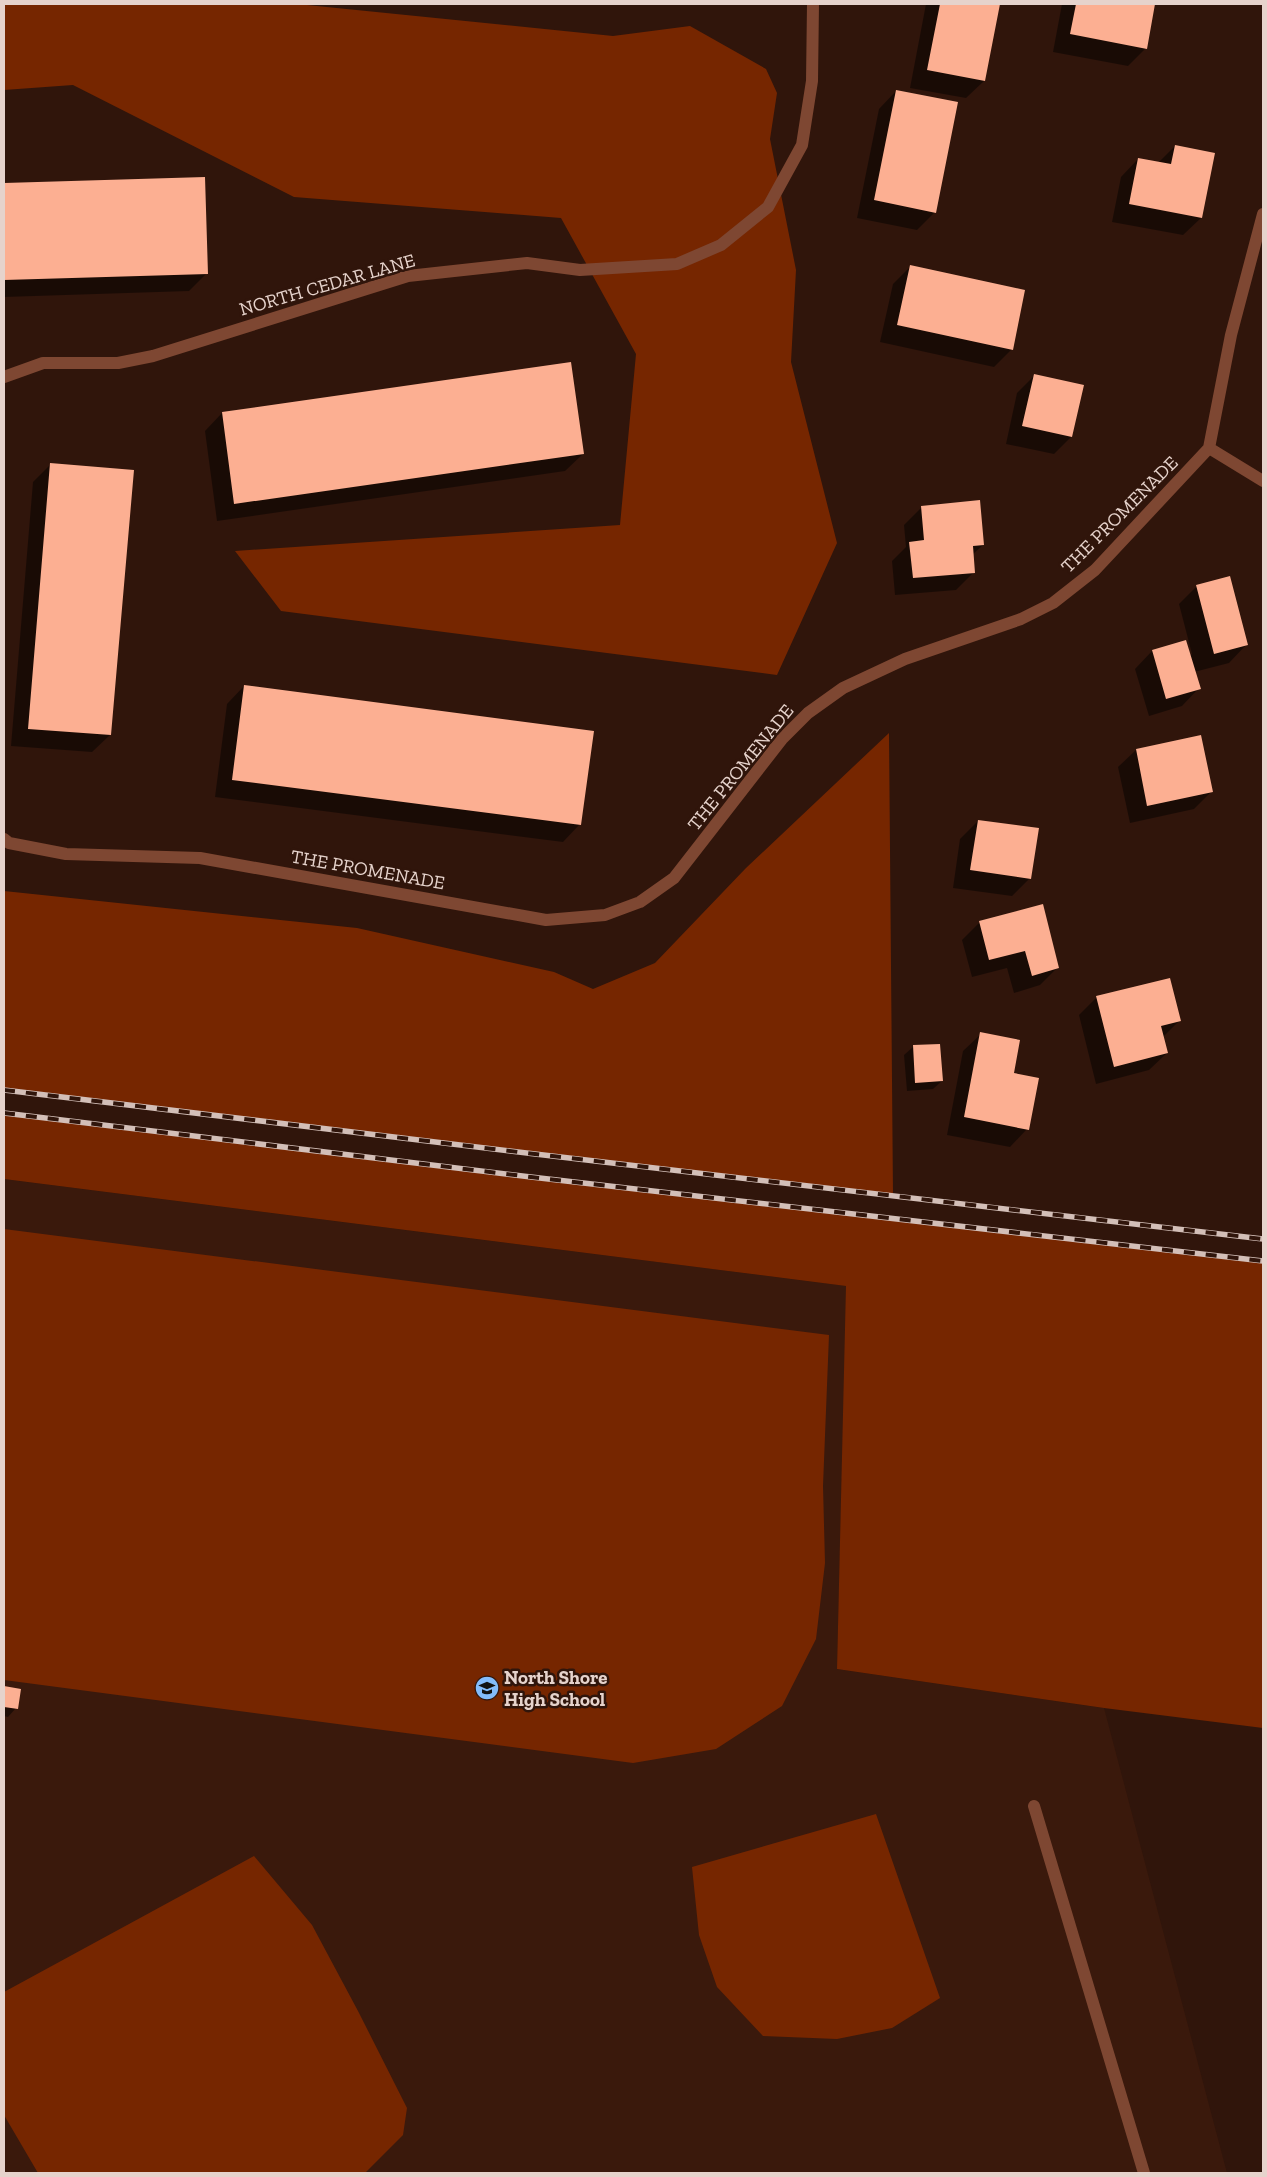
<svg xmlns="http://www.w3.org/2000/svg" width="1267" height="2177" font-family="'Zilla Slab',serif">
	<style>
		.built { fill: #3a190c }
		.green { fill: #762600 }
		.shadow { fill: #0007 }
		.building { fill: #fcaf92 }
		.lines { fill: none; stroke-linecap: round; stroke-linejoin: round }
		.service { stroke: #7e4732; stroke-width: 12 }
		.minor { stroke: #7e4732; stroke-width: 12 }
		.rail-casing { stroke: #d3bfb8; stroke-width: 5.5 }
		.rail { stroke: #30150b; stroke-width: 4; stroke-dasharray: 11; stroke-linecap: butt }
		.labels { text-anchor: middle; stroke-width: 5; stroke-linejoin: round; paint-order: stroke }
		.street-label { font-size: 19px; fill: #e6d3cc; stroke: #30150b }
		.poi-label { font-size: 19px; font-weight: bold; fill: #e6d3cc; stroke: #30150b; text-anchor: start }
	</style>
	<rect width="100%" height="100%" fill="#30150b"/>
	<path class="built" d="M4,1179L847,1286L837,1669L1104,1708L1227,2173H4Z"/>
	<path class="green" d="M4,4H297L613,36L690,26L766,69L777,93L770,139L796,270L791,362L837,543L777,675L281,611L235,551L620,525L636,354L561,218L294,197L73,85L4,90Z
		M889,733L893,1195L4,1088V891L357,928L554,972L593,989L655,963L746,868Z
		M4,1113L1263,1261V1728L1104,1708L837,1669L846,1286L4,1179Z
		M4,1229L829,1335L823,1486L825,1563L816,1639L782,1706L716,1749L633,1763L4,1680Z
		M876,1814L940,1998L892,2028L837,2039L763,2036L717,1987L699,1935L692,1867Z
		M254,1856L312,1925L358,2011L407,2108L403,2135L365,2173H38L4,2115V1992Z"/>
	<path class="shadow" d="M926,4H999L984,81L966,98L910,88Z
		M1062,4H1154L1145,49L1128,66L1053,52Z
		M896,91L935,212L917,230L857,218L879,109Z
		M1175,146L1213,154L1201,218L1183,235L1112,222L1121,177L1138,159L1158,163Z
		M204,178L206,274L189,291L4,297V184Z
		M911,266L1012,349L994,367L880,342L893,284Z
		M1035,375L1071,437L1054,454L1006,444L1017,393Z
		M222,413L583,454L565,471L217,521L205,431Z
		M51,464L110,735L92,752L11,746L33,482Z
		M922,507L983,545L972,555L974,572L956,590L895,595L892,561L906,547L904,525Z
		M1197,586L1246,645L1229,663L1194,672L1199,688L1182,706L1149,716L1135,669L1152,651L1186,642L1190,655L1192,654L1179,604Z
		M244,686L580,824L563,842L215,797L227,704Z
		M1136,750L1211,792L1194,809L1130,823L1118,767Z
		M978,821L1030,878L1012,896L953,888L960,839Z
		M980,922L1058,967L1040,985L1014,993L1007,968L972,977L962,940Z
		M1097,997L1179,1021L1163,1037L1167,1053L1149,1070L1096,1084L1079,1015Z
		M981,1034L1013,1074L1027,1129L1010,1147L947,1135L963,1051Z
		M913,1047L942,1081L933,1089L907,1091L904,1055Z
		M4,1688L20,1690L16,1708L8,1717L4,1716Z"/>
	<path class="building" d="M940,4H1000L985,81L927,70Z
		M1076,4H1155L1147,49L1070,34Z
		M896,90L958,102L936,213L874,200Z
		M1175,145L1215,153L1202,218L1129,204L1138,158L1171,164Z
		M205,177L208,274L4,280V183Z
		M910,265L1025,290L1013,350L897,325Z
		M571,362L584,454L234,504L222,412Z
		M1034,374L1084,385L1072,437L1022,426Z
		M50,463L134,470L111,735L28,729Z
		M980,500L984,545L973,546L975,573L913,578L909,542L924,540L921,506Z
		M1230,576L1248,645L1214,654L1196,585Z
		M1186,640L1201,689L1166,699L1152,650Z
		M244,685L594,731L581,825L232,780Z
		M1201,735L1213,792L1147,806L1136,749Z
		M978,820L1039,828L1031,879L970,870Z
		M1043,904L1059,968L1032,976L1025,951L989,960L979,921Z
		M1170,978L1181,1021L1161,1026L1168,1053L1114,1067L1096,996Z
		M980,1032L1020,1040L1014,1073L1039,1078L1029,1130L964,1117Z
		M940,1044L943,1081L915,1083L913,1045Z
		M4,1686L21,1689L18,1709L4,1707Z"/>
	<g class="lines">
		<path class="service" d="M1034,1806L1144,2173"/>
		<path class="minor" d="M4,377L43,363H118L153,356L408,276L527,263L580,270L677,264L721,245L768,207L802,145L812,81L813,4
			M1209,448L1263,481
			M4,839L9,843L66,854L200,858L546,920L605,915L640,902L674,878L782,739L808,713L843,688L905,659L1021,619L1053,603L1095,570L1209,448L1231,335L1263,214"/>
		<g class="rail-casing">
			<path id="rail" d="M4,1090L535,1154L1263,1239
				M4,1113L531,1177L1263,1261"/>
		</g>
		<use href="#rail" class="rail"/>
	</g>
	<defs>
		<g id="school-disc" transform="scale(1.25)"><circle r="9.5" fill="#83bcfb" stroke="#30150b"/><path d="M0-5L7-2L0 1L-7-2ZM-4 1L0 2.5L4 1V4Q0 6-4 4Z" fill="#111"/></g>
	</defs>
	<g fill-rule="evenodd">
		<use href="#school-disc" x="487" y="1688"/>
	</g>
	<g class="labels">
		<g class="street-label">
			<text transform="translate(327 284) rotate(-16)" y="7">NORTH CEDAR LANE</text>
			<text transform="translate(1119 514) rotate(-45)" y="7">THE PROMENADE</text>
			<text transform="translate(740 767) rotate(-51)" y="7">THE PROMENADE</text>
			<text transform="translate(368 869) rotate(10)" y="7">THE PROMENADE</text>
		</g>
		<g class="poi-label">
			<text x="504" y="1684">North Shore<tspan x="504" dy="22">High School</tspan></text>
		</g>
	</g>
	<rect width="1267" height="2177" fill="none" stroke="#e6d3cc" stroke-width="10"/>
</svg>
